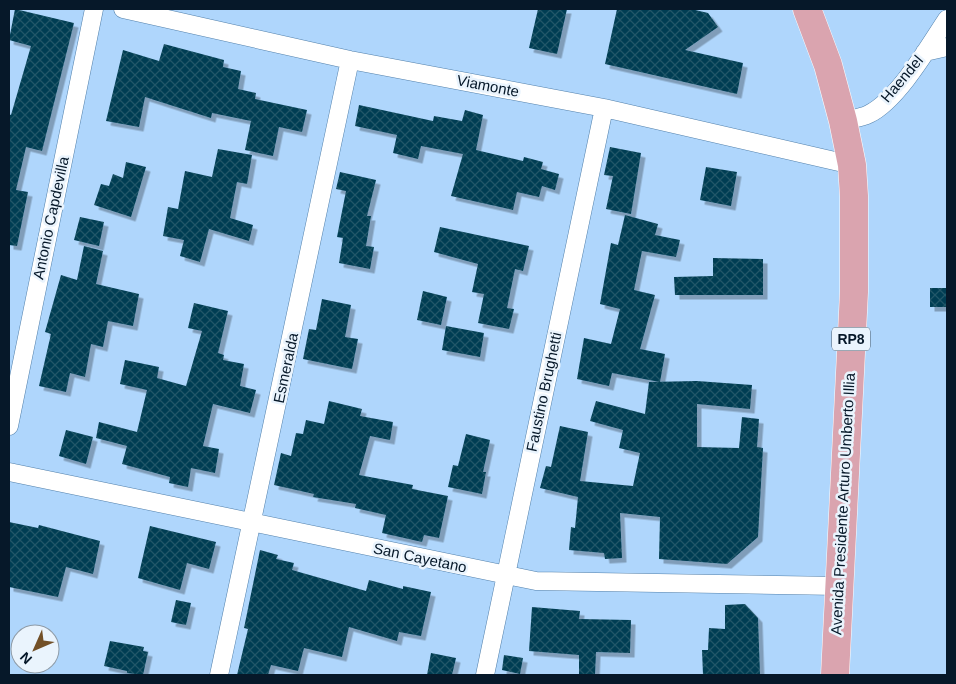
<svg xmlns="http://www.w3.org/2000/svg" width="956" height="684" font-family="Helvetica,sans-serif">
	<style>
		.building { fill: url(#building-cross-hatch); filter: url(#shadow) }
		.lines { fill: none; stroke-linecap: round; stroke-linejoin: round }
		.street-casing { stroke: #5280ab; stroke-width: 19 }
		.primary-casing { stroke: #fff; stroke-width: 29 }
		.street { stroke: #fff; stroke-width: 18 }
		.primary { stroke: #daa4af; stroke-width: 28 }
		.labels { text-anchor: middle; stroke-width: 5; stroke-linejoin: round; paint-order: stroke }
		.shield { fill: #eaf4fd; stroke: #4a5a69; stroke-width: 1 }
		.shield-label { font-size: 14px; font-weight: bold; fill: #061829 }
		.street-label { font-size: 15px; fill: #061829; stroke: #eaf4fd }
	</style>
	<defs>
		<pattern id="building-cross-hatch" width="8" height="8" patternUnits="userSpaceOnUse" patternTransform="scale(1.25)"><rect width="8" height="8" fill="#003d52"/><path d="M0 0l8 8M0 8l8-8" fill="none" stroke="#245668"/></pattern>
		<filter id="shadow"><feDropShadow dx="4.5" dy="4.5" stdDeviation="0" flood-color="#0004"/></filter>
	</defs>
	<rect width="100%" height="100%" fill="#afd6fc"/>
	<path class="building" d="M15,9L74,23L42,151L26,147L16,190L28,192L17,246L9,245V114L11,115L31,46L9,40Z
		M538,9H567L557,54L529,48Z
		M617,9H691L708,13L718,27L685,50L743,63L737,94L605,64Z
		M164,44L224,60L223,67L241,71L238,89L256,93L255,99L307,110L302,132L279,127L273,156L245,150L251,121L212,113L211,118L145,97L139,127L106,121L123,50L159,61Z
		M359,105L433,121L434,116L462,121L465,110L483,115L476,150L523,161L524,157L543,162L541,169L559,174L555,190L542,186L539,197L517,192L513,210L451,196L463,154L421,146L418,159L393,153L397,135L355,126Z
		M610,147L641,153L631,214L606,209L613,176L604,175Z
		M218,149L252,155L247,184L237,182L230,218L253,225L249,241L209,229L200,262L180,256L184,240L163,236L168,207L178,209L185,171L212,177Z
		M126,162L146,167L131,217L94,205L101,184L109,186L113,174L123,178Z
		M706,167L737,172L731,206L700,200Z
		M340,172L376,180L367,216H371L366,246L374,247L370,269L339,263L343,238L337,237L346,191L336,189Z
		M625,215L658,224L655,235L680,240L676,257L642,251L634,290L655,295L640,349L665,354L660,382L612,373L609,386L577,379L584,338L611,344L620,309L600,304L611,243L618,245Z
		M80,217L104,222L99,246L74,240Z
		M440,227L529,246L523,271L515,269L507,308L514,309L509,329L478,323L484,294L472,292L478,264L434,252Z
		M84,246L103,251L96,284L139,294L133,326L108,321L103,347L91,344L85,377L70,373L66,392L39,386L51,334L45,332L61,275L77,280Z
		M713,258L763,259V295H675L674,277L713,276Z
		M930,288H947V307H930Z
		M423,291L447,297L441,325L417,320Z
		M322,299L351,305L345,337L358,339L352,369L303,359L309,329L316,330Z
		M194,303L228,311L218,353L224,355L223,360L244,364L240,386L256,390L250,413L213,404L203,446L219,449L215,473L191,468L188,487L169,483L170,477L122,464L127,446L96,438L99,422L137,432L147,390L120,384L125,360L159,367L157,378L186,386L202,331L188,328Z
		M446,326L484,333L480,357L442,350Z
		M697,381L752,385L750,409L697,404V447L739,448L742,417L759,419L757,447L763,448L758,537L727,564L659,559L660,517L620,513L622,558L605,559L604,553L569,550L571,527L575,528L578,497L540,488L546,466L551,467L560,426L588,432L580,481L633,486L640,453L619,448L623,430L590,421L596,401L645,414L649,382Z
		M329,401L362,409L360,416L393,422L390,440L370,436L359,475L413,485L412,489L448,496L439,538L424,535L422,542L382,533L386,515L355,508L356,504L313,497L314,494L274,485L281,453L291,456L296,433L303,434L306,420L324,424Z
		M66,430L93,437L86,464L59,456Z
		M466,434L490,440L483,472H486L482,494L448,487L453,465L458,466Z
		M9,522L38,528L39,525L100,541L93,574L66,567L58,597L9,587Z
		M150,526L216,542L209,569L187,563L180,590L138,578Z
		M260,550L278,555L276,559L294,563L292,570L366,591L369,580L403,589V586L431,592L421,636L399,632L397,641L349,627L342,657L304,648L298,671L271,665L268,675H237L248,629L244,628Z
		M176,600L191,603L186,625L171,622Z
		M745,604L758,618L760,675H703L702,650H708L709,628L725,629V605Z
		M532,607L580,611L579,619L631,620L630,653L596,652L595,675H579V655L529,651Z
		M110,641L144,647L143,651L148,652L143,675L127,673V671L104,666Z
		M431,653L456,658L452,675H427Z
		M504,655L523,658L520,674L502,670Z"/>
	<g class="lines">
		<g class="street-casing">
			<path id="street" d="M123,9L350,60L604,108L852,165
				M925,52L947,47
				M843,121C851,119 861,118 869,114C898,100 929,46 947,19
				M9,426L94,9
				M9,472L536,581L839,586
				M219,675L350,60
				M485,675L604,108"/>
		</g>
		<g class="primary-casing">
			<path id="primary" d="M807,9L828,65L843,121L852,165L854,196V292L835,675"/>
		</g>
		<use href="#street" class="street"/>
		<use href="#primary" class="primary"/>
	</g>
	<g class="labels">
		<rect class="shield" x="832" y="327.5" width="38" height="23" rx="4"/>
		<g class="shield-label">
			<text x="851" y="344">RP8</text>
		</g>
		<g class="street-label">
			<text transform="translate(902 79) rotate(-50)" y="5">Haendel</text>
			<text transform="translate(488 86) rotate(11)" y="5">Viamonte</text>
			<text transform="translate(51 218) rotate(-78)" y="5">Antonio Capdevilla</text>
			<text transform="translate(286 368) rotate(-78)" y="5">Esmeralda</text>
			<text transform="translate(544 392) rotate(-78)" y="5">Faustino Brughetti</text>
			<text transform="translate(843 504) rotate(-87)" y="5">Avenida Presidente Arturo Umberto Illia</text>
			<text transform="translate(420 558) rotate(12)" y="5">San Cayetano</text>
		</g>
	</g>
	<rect width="956" height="684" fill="none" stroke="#061829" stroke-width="20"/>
	<g transform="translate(35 649) rotate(225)"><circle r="24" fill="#eaf4fd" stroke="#8f9ca8"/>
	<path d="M0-4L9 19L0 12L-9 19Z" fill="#725028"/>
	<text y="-8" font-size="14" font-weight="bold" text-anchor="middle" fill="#061829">N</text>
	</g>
</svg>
